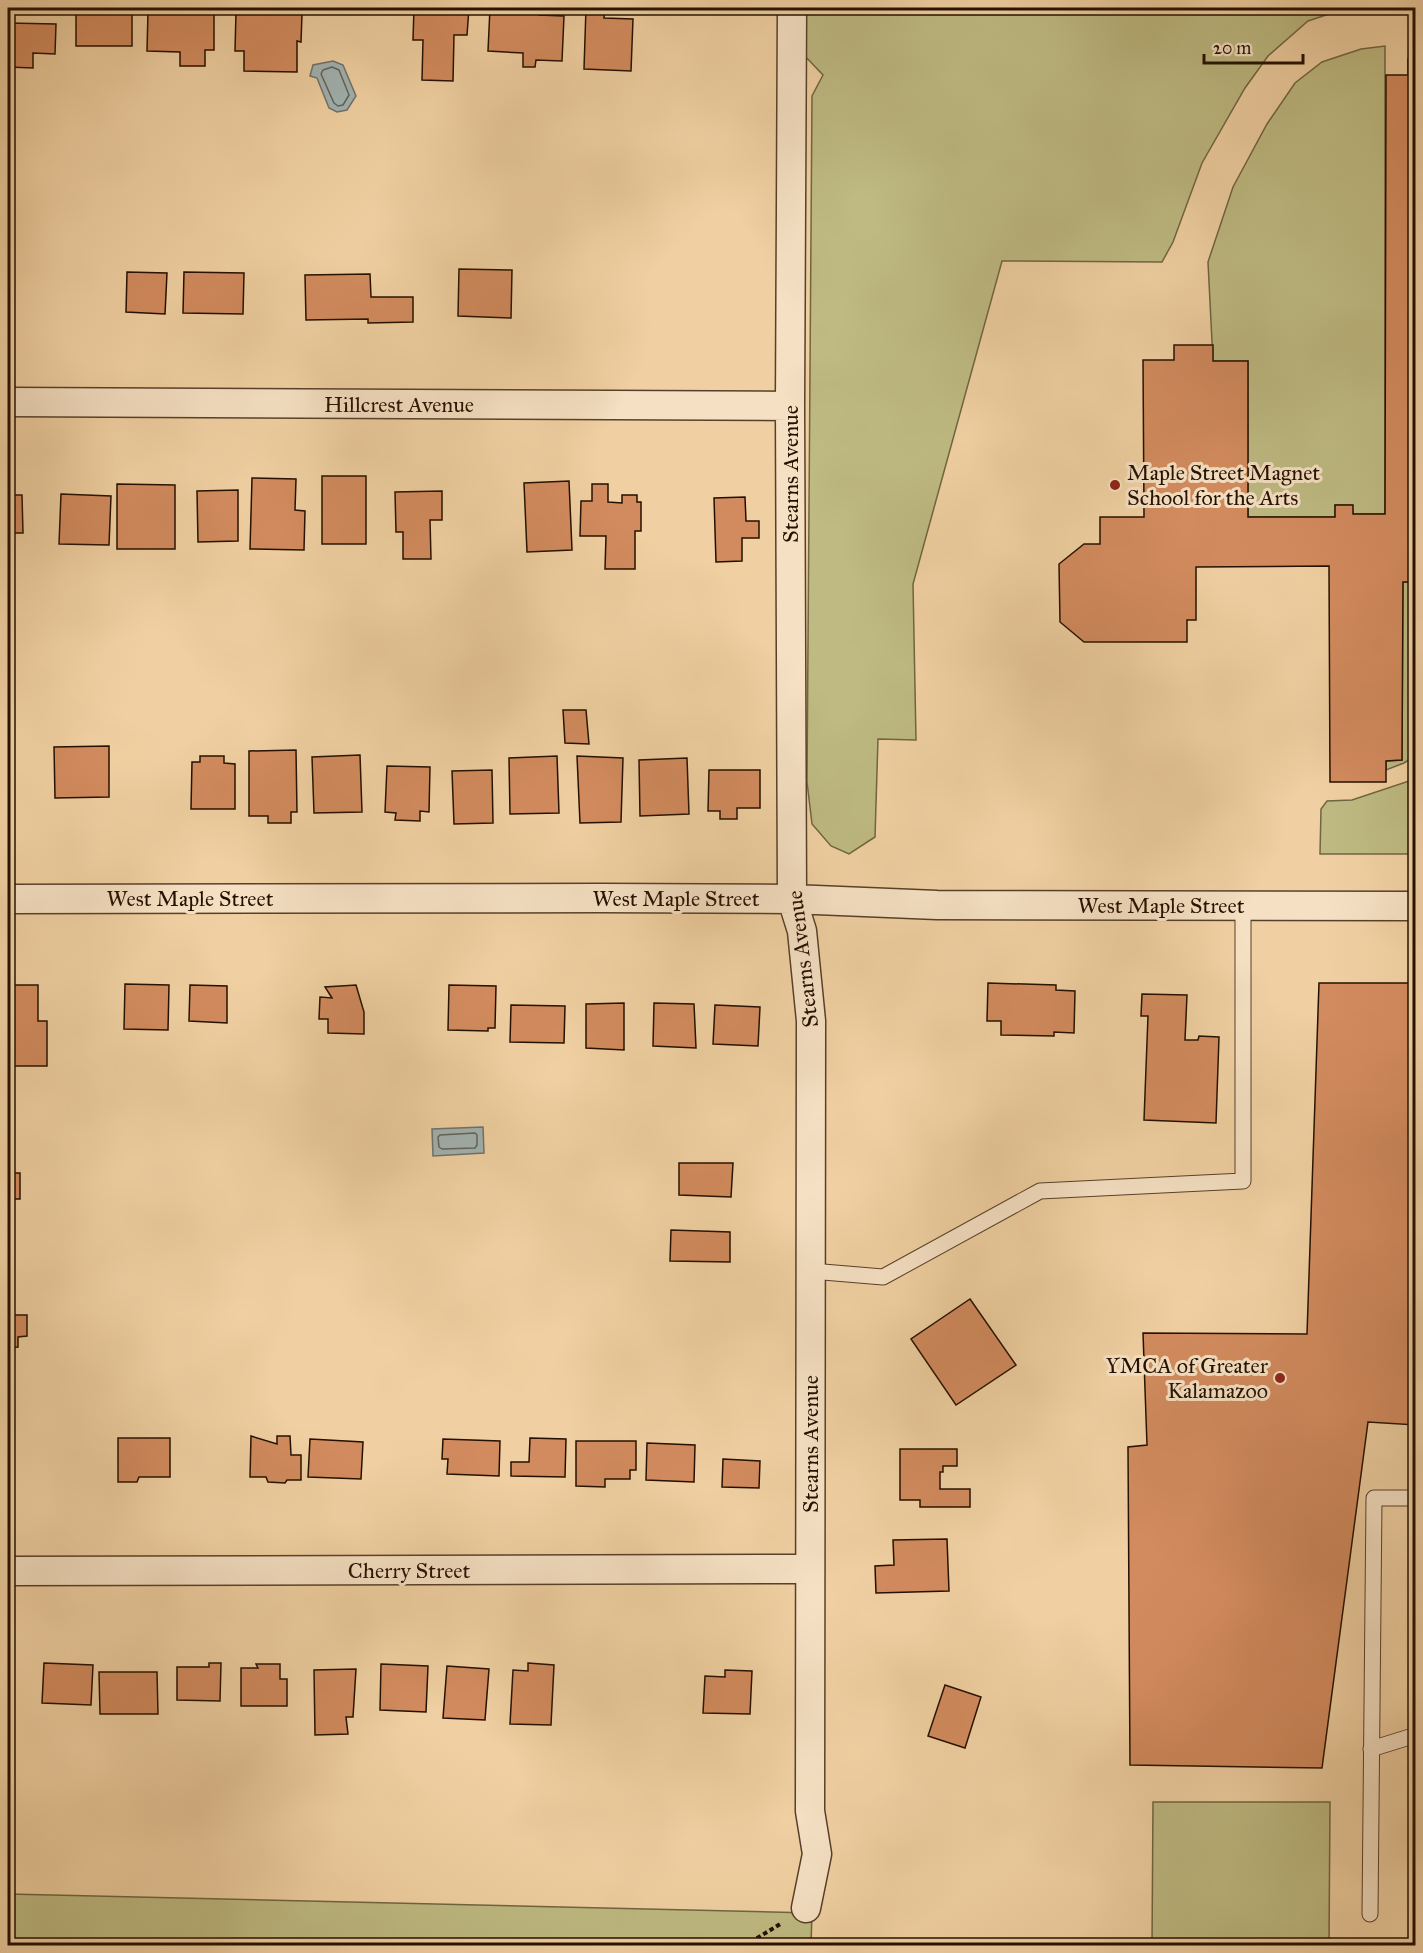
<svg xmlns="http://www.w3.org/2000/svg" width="1423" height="1953" font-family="'IM FELL Great Primer',serif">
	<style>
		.green { fill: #beba82; stroke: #716542; stroke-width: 1.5 }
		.water { fill: #a1b3b2; stroke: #6f726b; stroke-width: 1.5 }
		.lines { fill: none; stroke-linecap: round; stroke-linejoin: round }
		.shore { stroke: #62625a; stroke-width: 1.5 }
		.building { fill: #d28b5e; stroke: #241001; stroke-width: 1.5 }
		.service-casing { stroke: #574029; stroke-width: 17 }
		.minor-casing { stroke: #574029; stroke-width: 31 }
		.path { stroke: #241001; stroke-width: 4; stroke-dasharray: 4.5 3; stroke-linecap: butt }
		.service { stroke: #f5e0c3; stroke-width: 15 }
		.minor { stroke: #f5e0c3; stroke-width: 28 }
		.poi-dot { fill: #8f2418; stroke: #f5e0c3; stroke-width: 2 }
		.labels { text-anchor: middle; stroke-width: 6; stroke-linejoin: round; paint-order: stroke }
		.street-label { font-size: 22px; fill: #241001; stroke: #f5e0c3 }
		.poi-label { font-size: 22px; fill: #241001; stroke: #f5e0c3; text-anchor: start }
	</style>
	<rect width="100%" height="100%" fill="#f0d0a2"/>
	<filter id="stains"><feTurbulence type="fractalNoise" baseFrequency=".00333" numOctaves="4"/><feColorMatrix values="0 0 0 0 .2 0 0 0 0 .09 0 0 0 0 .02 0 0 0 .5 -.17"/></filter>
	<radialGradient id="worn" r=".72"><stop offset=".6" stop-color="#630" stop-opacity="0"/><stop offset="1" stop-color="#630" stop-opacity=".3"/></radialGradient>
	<path class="green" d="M810,8H1347L1308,21L1268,56L1245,88L1202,163L1173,242L1162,262L1002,261L913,584L916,740L878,739L875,837L849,854L831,846L812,824L807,782L812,96L823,75L802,53L805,12Z
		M1385,46V514H1353L1352,505H1335V517H1248V361H1213L1208,262L1233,187L1267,124L1295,83L1322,62L1361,49Z
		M1403,582H1415L1416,626L1413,645L1416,654L1415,756L1404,763L1386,770V761L1402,760Z
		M1415,779V854H1320L1321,809L1327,801L1352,800Z
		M1153,1802H1330L1329,1945H1152Z
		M8,1894L812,1913L811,1945H8Z"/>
	<path class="water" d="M333,61L343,65L356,96L347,110L337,112L329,108L317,78L310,76L313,65Z
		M483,1127L484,1153L433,1156L432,1129Z"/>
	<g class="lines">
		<path class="shore" d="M332,67L339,70L349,95L343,105L338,106L334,103L321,74L323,70Z
			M475,1133L477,1135V1145L475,1148L442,1149L439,1147L438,1137L440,1135Z"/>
	</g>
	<path class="building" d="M414,8H469L467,35H454L453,81L422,80L423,40H413Z
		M490,8L539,10V15L564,16L562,61L536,60L535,67H523V53L488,51Z
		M586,8H605L604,18L633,19L631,71L584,69Z
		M76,11H132V46H76Z
		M148,11L214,12V50H205V66H180V52L147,51Z
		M236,12L302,14L301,42L297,41V72L244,71V51H235Z
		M8,23L56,24L55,54L33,53V68L8,67Z
		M1408,59H1416V582H1403L1402,760L1386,761V782H1330L1329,566L1196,567V620H1187V642H1084L1060,622L1059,564L1084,544H1100V517H1144L1143,360H1174V345H1213V361H1248V517H1335V505H1353V514H1385L1386,75H1408Z
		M459,269L512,270L511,318L458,316Z
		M127,272L167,273L165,314L126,312Z
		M184,272L244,273L243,314L183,313Z
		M370,274L371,297H413V322L368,323V319L306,320L305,275Z
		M322,476H366V544H322Z
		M252,478L296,479L295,510L305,511L304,550L250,549Z
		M569,481L572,550L527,552L524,483Z
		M117,484L175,485V549H117Z
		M592,484H608V502L622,503V495H637V502H641V531H635V569H605L606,536H580L581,501H592Z
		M238,490V541L198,542L197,491Z
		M442,491V520H430L431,559H403V532H396L395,492Z
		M61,494L111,496L109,545L59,544Z
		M8,495H22L23,533H8Z
		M745,497L746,521H759V538H742V561L716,562L714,498Z
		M563,710H586L589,744L565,743Z
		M109,746V797L55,798L54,747Z
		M296,750L297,812H291V823H268V816H249V751Z
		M360,755L362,812L314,813L312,757Z
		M200,756H224V763L235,764V809H191L192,762H200Z
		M557,756L559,813L510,814L509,758Z
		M577,756L623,758L621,822L580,823Z
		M687,758L689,814L640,816L639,760Z
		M387,766L430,767L429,812L420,811V821L395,820L396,813L385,812Z
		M492,770L493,823L454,824L452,771Z
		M709,770H760V808H737V819H720V811H708Z
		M988,983L1056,985V990L1075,991L1074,1033L1054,1032V1036L1001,1035V1021H987Z
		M1319,983H1416V1425L1368,1422L1322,1768L1130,1765L1128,1447L1147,1445L1143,1333L1307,1334Z
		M125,984L169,985L168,1030L124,1029Z
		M8,985H38V1021H47V1066H13V1028H8Z
		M190,985L227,986V1023L189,1021Z
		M356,985L364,1012V1034L328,1033V1019H319L320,997L332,998L325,987Z
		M449,985L496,986L495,1028H488V1031L448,1030Z
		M1142,994L1187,995L1185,1040H1198L1199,1036L1219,1037L1216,1123L1144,1120L1148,1016H1141Z
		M624,1003V1050L586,1048V1004Z
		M654,1003L694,1004L696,1048L653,1046Z
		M511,1005L565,1006L564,1043L510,1042Z
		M715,1005L760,1007L758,1046L713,1044Z
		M8,1151H13L14,1173H20V1199H8Z
		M679,1163H733L731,1197L679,1195Z
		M671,1230L730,1232V1262L670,1261Z
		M8,1261H14L13,1282H8Z
		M970,1299L1016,1365L956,1405L911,1339Z
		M8,1303H11V1315H27V1336L18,1337V1347L8,1348Z
		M251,1436L277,1444V1436H290L291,1455H301V1480H287L285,1483L268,1482L266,1477H250Z
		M118,1438H170V1477H139L137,1482H118Z
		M530,1438L566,1439L565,1477L511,1476V1462H529Z
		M310,1439L363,1442L361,1479L308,1477Z
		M443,1439L500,1441L499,1476L447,1474L448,1459H442Z
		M576,1441H636V1470H630V1479H605V1487L576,1486Z
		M647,1443L695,1445L694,1482L646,1480Z
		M900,1449H957V1466H943V1472H940V1489H970V1507H920V1500H900Z
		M723,1459L760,1461L759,1488L722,1487Z
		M947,1539L949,1591L876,1593L875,1566L894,1565L893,1540Z
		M44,1663L93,1665L91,1705L42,1703Z
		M209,1663H221L220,1701L177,1700V1667H209Z
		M528,1663L554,1665L551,1725L510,1724L513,1670L528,1671Z
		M256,1664H280V1679H287V1706H241V1668H258Z
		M381,1664L428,1666L426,1712L380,1710Z
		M447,1666L489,1669L485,1720L443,1718Z
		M356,1669L353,1717H346L348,1734L315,1735L314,1670Z
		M725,1670L752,1671L750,1714L703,1713L705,1676L725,1677Z
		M99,1672H157L158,1714H100Z
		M945,1685L981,1697L965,1748L928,1736Z"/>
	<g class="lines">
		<g class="service-casing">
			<path id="service" d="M811,1271L883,1277L1040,1191L1243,1181V905
				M1371,1749L1416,1735
				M1370,1914L1374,1498H1416"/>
		</g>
		<g class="minor-casing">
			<path id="minor" d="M792,8L790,406L792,899L802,931L811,1021L810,1811L817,1854L806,1908
				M8,402L790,406
				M8,899L599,898L792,899L937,905L1416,906
				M8,1571L810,1569"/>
		</g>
		<path class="path" d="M744,1946L782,1923"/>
		<use href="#service" class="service"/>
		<use href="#minor" class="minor"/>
	</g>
	<g class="poi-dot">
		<circle cx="1115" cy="485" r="6"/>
		<circle cx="1280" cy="1378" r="6"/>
	</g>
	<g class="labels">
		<g class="street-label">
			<text x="399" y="412">Hillcrest Avenue</text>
			<text transform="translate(790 474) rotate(-90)" y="8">Stearns Avenue</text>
			<text x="190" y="906">West Maple Street</text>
			<text x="676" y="906">West Maple Street</text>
			<text x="1161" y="913">West Maple Street</text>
			<text transform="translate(802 959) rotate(-97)" y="8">Stearns Avenue</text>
			<text transform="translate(810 1444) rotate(-90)" y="8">Stearns Avenue</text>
			<text x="409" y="1578">Cherry Street</text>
		</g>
		<g class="poi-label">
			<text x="1127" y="480">Maple Street Magnet<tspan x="1127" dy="25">School for the Arts</tspan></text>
			<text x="1268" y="1373" text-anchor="end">YMCA of Greater<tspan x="1268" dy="25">Kalamazoo</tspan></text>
		</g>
	</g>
	<rect width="1423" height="1953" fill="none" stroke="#f0d0a2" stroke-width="30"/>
	<rect x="9" y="9" width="1405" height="1935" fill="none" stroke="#241001" stroke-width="3"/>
	<rect x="15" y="15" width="1393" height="1923" fill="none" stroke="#241001" stroke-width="1.5"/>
	<path d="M1204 54v9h99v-9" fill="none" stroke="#241001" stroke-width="3"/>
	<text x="1213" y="54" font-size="18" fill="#241001" stroke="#f5e0c3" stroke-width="4.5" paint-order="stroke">20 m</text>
	<rect width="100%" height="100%" filter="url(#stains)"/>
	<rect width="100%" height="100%" fill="url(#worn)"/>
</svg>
